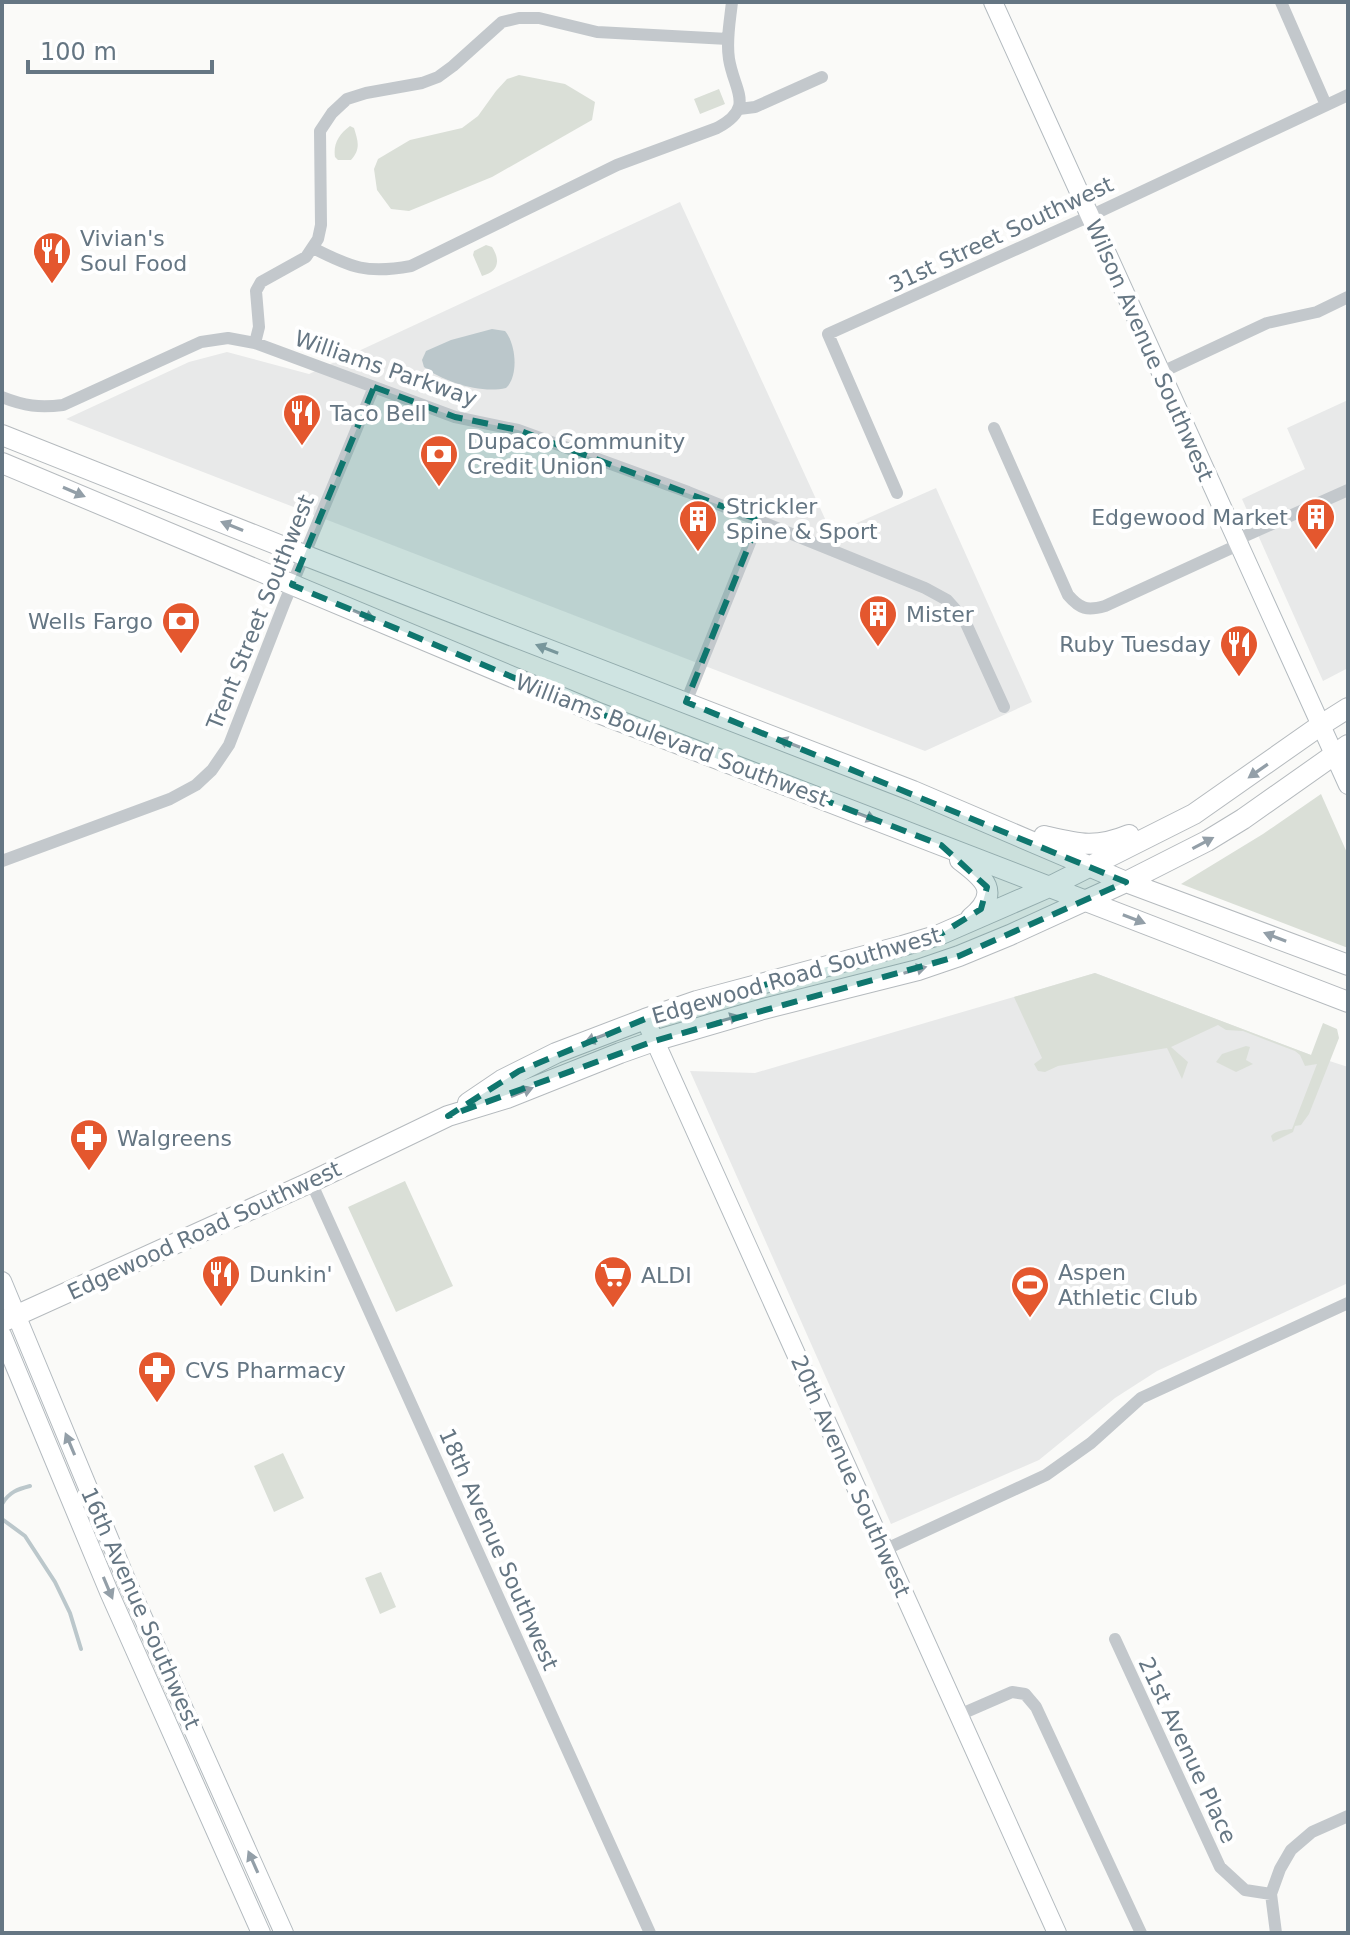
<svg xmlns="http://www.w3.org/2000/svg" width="1350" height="1935" font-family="'DejaVu Sans',sans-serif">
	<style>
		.built { fill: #e8e9e9 }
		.green { fill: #dadfd7 }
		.water { fill: #bbc7cb }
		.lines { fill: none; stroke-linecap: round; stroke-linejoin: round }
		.stream { stroke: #bbc7cb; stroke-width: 4 }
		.secondary-casing { stroke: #b3babf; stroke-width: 20 }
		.primary-casing { stroke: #b5babe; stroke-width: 22 }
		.street { stroke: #c3c8cc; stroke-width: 12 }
		.secondary { stroke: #fff; stroke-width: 18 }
		.primary { stroke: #fff; stroke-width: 20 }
		.oneway { fill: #939fa8 }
		.marked { fill: #0f766e; fill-opacity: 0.2; stroke: #0f766e; stroke-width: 6; stroke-dasharray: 16 10; stroke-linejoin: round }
		.labels { text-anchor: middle; stroke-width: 8; stroke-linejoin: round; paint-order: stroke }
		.street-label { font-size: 22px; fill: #657683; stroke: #fff }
		.poi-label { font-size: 22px; fill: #657683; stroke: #fff; text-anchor: start }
	</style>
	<rect width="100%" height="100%" fill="#fafaf8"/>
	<path class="built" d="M680,202L832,534L936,488L1032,702L925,751L66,419L189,362L227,352L309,374Z
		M1348,400V668L1323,681L1242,499L1305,469L1287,428Z
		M1095,973L1311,1055L1348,1067V1283L1157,1371L1115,1398L1039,1460L891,1524L690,1071L755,1073Z"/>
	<path class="green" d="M519,75L565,84L595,102L592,120L492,177L409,211L391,209L377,190L374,169L378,159L410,140L462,128L478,116L496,91L507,79Z
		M719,89L725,104L700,114L694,99Z
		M350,126L354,128C358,141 361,149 351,160H338L335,157C333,144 339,134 350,126Z
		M486,245L492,247C501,261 498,272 482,276L473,255L474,251Z
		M1321,794L1348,855V948L1181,884L1263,834Z
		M1095,973L1311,1055L1323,1023L1337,1029L1339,1038L1309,1114L1301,1125L1295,1126L1293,1132L1273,1142L1271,1136C1276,1130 1285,1130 1292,1129L1317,1064L1305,1066L1300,1055L1295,1051L1243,1031L1226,1030L1218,1025L1171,1047L1188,1062L1182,1079L1167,1048L1058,1066L1045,1072L1038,1071L1034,1064L1042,1058L1014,997Z
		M1246,1046L1250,1047L1246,1060L1253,1064L1236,1072L1216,1062L1222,1054Z
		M405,1181L453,1286L396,1312L348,1207Z
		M283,1453L304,1498L274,1512L254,1466Z
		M381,1572L396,1607L380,1614L365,1578Z"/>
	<path class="water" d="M492,329L505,331C516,344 519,376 506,388C481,394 444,382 424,367L422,360L426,351L451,340Z"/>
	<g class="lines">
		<path class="stream" d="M2,1504C9,1492 18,1489 30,1486
			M2,1519L25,1536L55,1582L70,1613L81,1649"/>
		<g class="secondary-casing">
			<path id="secondary" d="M993,2L1348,785
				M645,1019L1057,1933
				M2,1281L128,1584L284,1933
				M2,1335L109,1592L261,1933"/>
		</g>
		<g class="primary-casing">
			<path id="primary" d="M2,435L304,555L913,791L1126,882L1348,965
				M2,463L596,712L1348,1002
				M1044,836C1078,844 1095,849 1129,835
				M960,860C984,878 1002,892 971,918
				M468,1103L502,1080L556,1053L645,1019L697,1001L902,946L939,935L1049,887L1194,814L1321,725L1348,708
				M2,1322L311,1182L448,1116L507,1098L620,1053L654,1041L763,1009L918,970L959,956L1010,935L1126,882L1207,841L1243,819L1348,745"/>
		</g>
		<path class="street" d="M1281,2L1326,105
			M739,109L755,107L822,77
			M313,248C352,268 367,274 411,266L617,165L717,128C756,107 734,91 729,59C726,40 730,21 732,2
			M255,343L259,327L256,291L261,282L306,257L318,239L321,225L320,131L332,113L347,99L366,93L422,83L438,77L453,66L502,22L519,18H539L597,32L728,39
			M1160,373L1267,323L1317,312L1348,297
			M2,397C25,406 39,408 63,405L201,342L228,338L255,343L455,417L518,430L688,492L925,588L947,600L964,619L1004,707
			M994,428L1068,595C1080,609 1087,611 1105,606L1238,545
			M897,493L828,334L1090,216L1348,95
			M1236,540L1348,490
			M686,702L759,520
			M2,861L170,799L196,785L212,770L229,745L284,604L374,387
			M311,1182L650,1933
			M884,1550L1046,1475L1091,1443L1141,1398L1348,1303
			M1115,1639L1220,1867L1245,1890L1271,1894
			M959,1715L1012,1692L1025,1694L1036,1707L1141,1933
			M1276,1933L1271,1894L1280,1869L1291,1850L1312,1832L1348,1816"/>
		<use href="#secondary" class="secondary"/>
		<use href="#primary" class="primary"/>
	</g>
	<defs><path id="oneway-solid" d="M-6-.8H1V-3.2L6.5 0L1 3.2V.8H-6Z" transform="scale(2)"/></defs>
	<g class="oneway">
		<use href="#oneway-solid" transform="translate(74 492) rotate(23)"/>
		<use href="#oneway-solid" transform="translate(232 526) rotate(-158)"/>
		<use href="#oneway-solid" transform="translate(364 615) rotate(23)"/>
		<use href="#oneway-solid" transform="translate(547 649) rotate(-159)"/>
		<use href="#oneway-solid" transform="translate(789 743) rotate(-159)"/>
		<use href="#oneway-solid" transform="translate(1258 771) rotate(145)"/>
		<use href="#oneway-solid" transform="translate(865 816) rotate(21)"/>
		<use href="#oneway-solid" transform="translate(1203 843) rotate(-28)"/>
		<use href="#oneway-solid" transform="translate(1134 919) rotate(21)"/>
		<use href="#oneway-solid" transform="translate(1275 937) rotate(-159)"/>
		<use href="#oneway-solid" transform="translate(915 970) rotate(-16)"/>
		<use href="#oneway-solid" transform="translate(728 1019) rotate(-16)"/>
		<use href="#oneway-solid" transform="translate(596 1038) rotate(159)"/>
		<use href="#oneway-solid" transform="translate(522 1092) rotate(-22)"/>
		<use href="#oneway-solid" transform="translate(70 1444) rotate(-113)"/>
		<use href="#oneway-solid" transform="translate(108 1588) rotate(67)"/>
		<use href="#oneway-solid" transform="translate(253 1862) rotate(-114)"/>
	</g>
	<path class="marked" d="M374,387L455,417L518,430L759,520L686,702L1126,882L959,956L654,1041L448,1116L519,1071L645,1019L939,935L981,909L987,887L941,845L596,712L292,585Z"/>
	<defs>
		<g id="restaurant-pin" transform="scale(2)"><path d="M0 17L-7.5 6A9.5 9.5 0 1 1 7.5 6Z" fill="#e4572e" stroke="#fff"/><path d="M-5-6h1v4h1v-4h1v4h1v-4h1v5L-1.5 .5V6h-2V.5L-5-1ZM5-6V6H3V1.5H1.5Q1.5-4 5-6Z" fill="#fff"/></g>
		<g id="bank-pin" transform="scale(2)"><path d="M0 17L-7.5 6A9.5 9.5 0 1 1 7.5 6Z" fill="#e4572e" stroke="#fff"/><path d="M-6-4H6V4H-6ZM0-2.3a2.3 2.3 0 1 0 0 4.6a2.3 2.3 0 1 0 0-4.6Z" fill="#fff"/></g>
		<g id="building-pin" transform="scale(2)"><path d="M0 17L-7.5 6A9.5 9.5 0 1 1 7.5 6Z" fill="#e4572e" stroke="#fff"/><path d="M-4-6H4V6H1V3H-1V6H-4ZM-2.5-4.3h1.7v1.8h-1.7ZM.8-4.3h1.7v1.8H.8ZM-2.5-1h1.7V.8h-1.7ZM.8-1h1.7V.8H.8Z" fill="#fff"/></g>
		<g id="pharmacy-pin" transform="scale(2)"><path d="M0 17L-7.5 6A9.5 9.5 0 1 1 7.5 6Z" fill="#e4572e" stroke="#fff"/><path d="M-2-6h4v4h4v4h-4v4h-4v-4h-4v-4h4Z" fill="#fff"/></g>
		<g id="supermarket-pin" transform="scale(2)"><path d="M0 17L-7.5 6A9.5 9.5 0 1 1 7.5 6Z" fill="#e4572e" stroke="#fff"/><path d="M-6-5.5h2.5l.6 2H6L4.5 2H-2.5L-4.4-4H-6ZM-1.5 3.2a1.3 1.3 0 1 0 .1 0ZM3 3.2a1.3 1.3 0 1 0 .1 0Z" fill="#fff"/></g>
		<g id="stadium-pin" transform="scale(2)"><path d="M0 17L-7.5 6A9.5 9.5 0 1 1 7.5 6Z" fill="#e4572e" stroke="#fff"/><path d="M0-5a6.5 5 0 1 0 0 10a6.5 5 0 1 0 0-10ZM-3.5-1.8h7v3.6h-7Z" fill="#fff"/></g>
	</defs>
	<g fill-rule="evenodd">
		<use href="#restaurant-pin" x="52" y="251"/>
		<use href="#restaurant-pin" x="302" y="413"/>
		<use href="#bank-pin" x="439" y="454"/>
		<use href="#building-pin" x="1316" y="517"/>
		<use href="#building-pin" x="698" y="519"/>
		<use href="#building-pin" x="878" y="614"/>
		<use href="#bank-pin" x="181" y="621"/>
		<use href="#restaurant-pin" x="1239" y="644"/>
		<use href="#pharmacy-pin" x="89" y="1138"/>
		<use href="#restaurant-pin" x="221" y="1274"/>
		<use href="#supermarket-pin" x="613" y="1275"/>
		<use href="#stadium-pin" x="1030" y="1285"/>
		<use href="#pharmacy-pin" x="157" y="1370"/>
	</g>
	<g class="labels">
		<g class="street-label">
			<text transform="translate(1001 234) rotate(-25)" y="8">31st Street Southwest</text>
			<text transform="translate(1150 350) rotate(66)" y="8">Wilson Avenue Southwest</text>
			<text transform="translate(386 368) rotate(19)" y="8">Williams Parkway</text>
			<text transform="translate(260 612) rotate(-68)" y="8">Trent Street Southwest</text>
			<text transform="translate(672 740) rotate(21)" y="8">Williams Boulevard Southwest</text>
			<text transform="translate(796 975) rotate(-16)" y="8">Edgewood Road Southwest</text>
			<text transform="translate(204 1230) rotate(-25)" y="8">Edgewood Road Southwest</text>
			<text transform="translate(851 1476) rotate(66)" y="8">20th Avenue Southwest</text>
			<text transform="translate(499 1549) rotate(66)" y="8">18th Avenue Southwest</text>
			<text transform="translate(141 1608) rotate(66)" y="8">16th Avenue Southwest</text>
			<text transform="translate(1188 1750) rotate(65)" y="8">21st Avenue Place</text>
		</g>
		<g class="poi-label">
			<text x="80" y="246">Vivian's<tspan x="80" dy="25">Soul Food</tspan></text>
			<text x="330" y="421">Taco Bell</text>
			<text x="467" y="449">Dupaco Community<tspan x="467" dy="25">Credit Union</tspan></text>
			<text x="726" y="514">Strickler<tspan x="726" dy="25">Spine &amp; Sport</tspan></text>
			<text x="1288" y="525" text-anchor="end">Edgewood Market</text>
			<text x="906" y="622">Mister</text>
			<text x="153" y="629" text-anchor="end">Wells Fargo</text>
			<text x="1211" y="652" text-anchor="end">Ruby Tuesday</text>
			<text x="117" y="1146">Walgreens</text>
			<text x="1058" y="1280">Aspen<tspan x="1058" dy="25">Athletic Club</tspan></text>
			<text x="249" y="1282">Dunkin'</text>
			<text x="641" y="1283">ALDI</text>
			<text x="185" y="1378">CVS Pharmacy</text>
		</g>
	</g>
	<rect width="1350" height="1935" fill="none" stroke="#657683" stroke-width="8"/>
	<path d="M28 60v12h184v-12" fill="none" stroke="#657683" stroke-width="4"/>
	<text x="40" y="60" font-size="24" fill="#657683" stroke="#ffffff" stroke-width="6" paint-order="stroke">100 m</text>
</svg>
